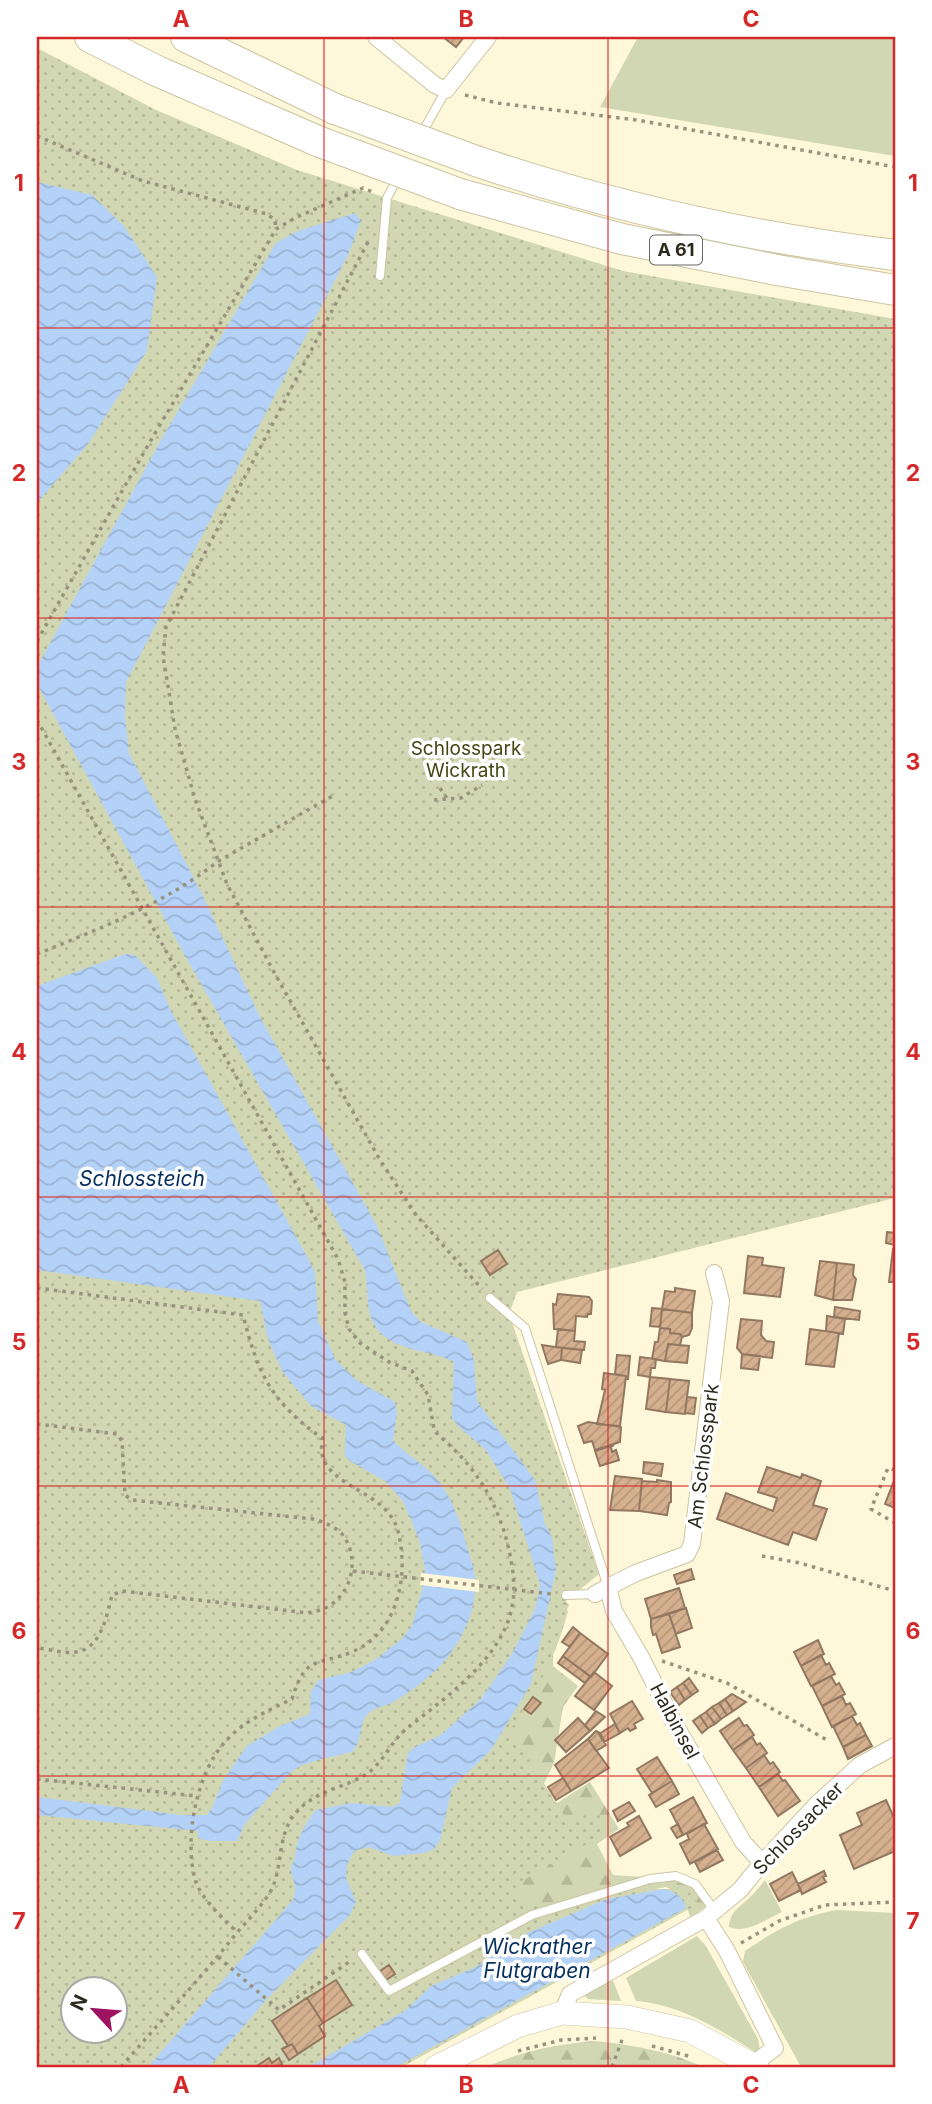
<svg xmlns="http://www.w3.org/2000/svg" width="932" height="2104" font-family="Inter,sans-serif">
	<style>
		.grass { fill: #d1d7b2 }
		.forest { fill: url(#forest-firs) }
		.park { fill: url(#park-dots); fill-rule: evenodd }
		.water { fill: url(#water-waves) }
		.pier { fill: #fef7da }
		.building { fill: url(#building-hatch); stroke: #937861; stroke-width: 2 }
		.lines { fill: none; stroke-linecap: round; stroke-linejoin: round }
		.lane-casing { stroke: #cdc4a1; stroke-width: 10 }
		.street-casing { stroke: #cdc4a1; stroke-width: 18 }
		.secondary-casing { stroke: #cdc4a1; stroke-width: 24 }
		.highway-casing { stroke: #cdc4a1; stroke-width: 32 }
		.path { stroke: #99937e; stroke-width: 3.5; stroke-dasharray: 3.5 5; stroke-linecap: butt }
		.lane { stroke: #fff; stroke-width: 8 }
		.street { stroke: #fff; stroke-width: 16 }
		.secondary { stroke: #fff; stroke-width: 23 }
		.highway { stroke: #fff; stroke-width: 30 }
		.highway-bridge-casing { stroke: #cdc4a1; stroke-width: 32; stroke-linecap: butt }
		.highway-bridge { stroke: #fff; stroke-width: 30 }
		.grid { fill: none; stroke: #d62828; stroke-width: 2; stroke-opacity: 0.55 }
		.labels { text-anchor: middle; stroke-width: 7; stroke-linejoin: round; paint-order: stroke }
		.shield { fill: #fff; stroke: #6c6960; stroke-width: 2 }
		.shield-label { font-size: 18px; font-weight: bold; fill: #2d291c }
		.park-label { font-size: 19px; fill: #434814; stroke: #fff }
		.street-label { font-size: 19px; fill: #2d291c; stroke: #fff }
		.water-label { font-size: 21px; font-style: italic; fill: #06305e; stroke: #fff }
		.neatline { fill: none; stroke: #d62828; stroke-width: 2.5 }
		.grid-label { font-size: 23px; text-anchor: middle; font-weight: bold; fill: #d62828 }
	</style>
	<defs>
		<pattern id="forest-firs" width="22" height="20" patternUnits="userSpaceOnUse" patternTransform="scale(1.75)"><rect width="22" height="20" fill="#d1d7b2"/><path d="M5 1l3.5 6h-7zM16 11l3.5 6h-7z" fill="#b4b998"/></pattern>
		<pattern id="park-dots" width="8" height="8" patternUnits="userSpaceOnUse" patternTransform="scale(1.75)"><rect width="8" height="8" fill="#d1d7b2"/><path d="M2 2h.1M6 6h.1" fill="none" stroke="#b4b998" stroke-width="1.8" stroke-linecap="round"/></pattern>
		<pattern id="water-waves" width="16" height="10" patternUnits="userSpaceOnUse" patternTransform="scale(1.75)"><rect width="16" height="10" fill="#b4d2f8"/><path d="M0 5q4-4 8 0t8 0" fill="none" stroke="#9bb4d4"/></pattern>
		<pattern id="building-hatch" width="6" height="6" patternUnits="userSpaceOnUse" patternTransform="scale(1.75)"><rect width="6" height="6" fill="#d5b08f"/><path d="M-1 1l2-2M0 6l6-6M5 7l2-2" fill="none" stroke="#b7977b"/></pattern>
	</defs>
	<rect width="100%" height="100%" fill="#fef7da"/>
	<path class="grass" d="M638,37H895V156L600,107Z
		M765,1880L782,1912C765,1920 747,1934 729,1927C730,1911 739,1908 749,1898C755,1893 760,1886 765,1880Z
		M837,1910L895,1913V2067H801L743,1962L745,1951C777,1929 799,1917 837,1910Z
		M697,1936L706,1946L758,2039L760,2051L755,2052C720,2029 678,2004 636,2001L626,1978Z
		M612,1978L621,2001L588,1999L585,1996L588,1993Z"/>
	<path class="forest" d="M551,1596L564,1600L569,1605L553,1642V1666L578,1686L563,1707L554,1763L542,1788L554,1805L590,1782L619,1829L597,1844L613,1875L674,1879L693,1887L706,1906L690,1918L684,1895L666,1887L607,1898L295,2067H276Z
		M595,2041C631,2045 670,2051 703,2067H487C521,2051 558,2044 595,2041Z"/>
	<path class="park" d="M37,48L156,110L297,170L623,271L895,319V1198L517,1292L509,1314L599,1574L561,1605L568,1611C556,1657 537,1691 510,1730L569,1823L596,1810L608,1832L515,1885L527,1908L613,1889H687L698,1904L402,2067H37ZM74,1988H116V2030H74Z"/>
	<path class="water" d="M37,182L92,195L124,226L157,277L147,351L88,444L37,503Z
		M355,213L361,221L348,255L126,682L125,716L129,753L202,894L261,1019L377,1226L411,1311L421,1322L467,1342L474,1360L477,1401L535,1480L545,1524L552,1537L556,1570L531,1684L491,1750L452,1788L440,1841L434,1849L424,1853L393,1856L369,1847L357,1850L352,1854L347,1865L346,1878L356,1902L350,1915L266,2000L209,2067H148L293,1900C299,1882 290,1879 291,1867C292,1863 295,1860 295,1856C297,1838 304,1825 316,1810L352,1803L392,1807L400,1803L408,1753L415,1747L441,1735L481,1699L513,1652L536,1607L540,1584L510,1489L486,1450L459,1427L452,1418L454,1362C428,1348 385,1352 372,1320C366,1305 368,1286 365,1270L188,961L37,684V667L161,440L276,243L298,231Z
		M125,954L135,955L157,978L171,1011L308,1258L315,1273L318,1320L335,1359L356,1380L395,1402L397,1413L393,1440C407,1456 427,1465 440,1483C452,1499 458,1516 464,1536C468,1551 475,1567 475,1582C477,1612 459,1647 438,1668C424,1681 407,1695 391,1703C384,1707 378,1706 371,1711C357,1722 364,1740 352,1752L318,1760L302,1765L291,1772L245,1824L237,1841H209L198,1838V1831L37,1815V1797L182,1815H207L212,1808L224,1779L247,1746L280,1726L310,1714L311,1691L319,1680L351,1672L375,1660L402,1639L412,1626L423,1586L425,1570L420,1542L403,1501L385,1481L350,1461L345,1456L346,1425L311,1406L282,1371L268,1339L260,1301L37,1270V986Z
		M664,1889C675,1892 683,1896 686,1908L396,2067H309L406,2010L431,1986L476,1967L525,1934L607,1899Z"/>
	<path class="pier" d="M421,1573L479,1580V1592L420,1585Z"/>
	<path class="building" d="M443,37H464L456,47Z
		M887,1232L895,1233V1245L886,1243Z
		M893,1249L895,1250V1282H889Z
		M498,1250L507,1264L490,1275L481,1261Z
		M748,1256L763,1258L762,1265L784,1268L780,1297L744,1293Z
		M820,1261L837,1263L833,1300L815,1295Z
		M837,1263L854,1265L853,1275L856,1279L852,1300H833Z
		M675,1288L695,1291L692,1313L662,1309L665,1291L675,1292Z
		M558,1294L589,1297L592,1301L591,1314H588L587,1317L576,1316L575,1331L554,1329L553,1304L556,1305Z
		M835,1307L860,1311L859,1320L834,1317Z
		M652,1308L662,1309L660,1327L650,1326Z
		M662,1309L692,1313V1328L689,1335L682,1337L680,1334L670,1333V1329L660,1328Z
		M827,1316L845,1319L843,1334L826,1331Z
		M741,1319L762,1321L761,1335L766,1341L774,1342L772,1358L742,1354L737,1348Z
		M660,1328L670,1329V1333L680,1334L682,1337L680,1345L668,1344L665,1361L652,1359L655,1342H658Z
		M558,1329L575,1331L574,1341L585,1342L584,1350L556,1347Z
		M810,1329L839,1333L834,1367L806,1364Z
		M668,1344L689,1346L687,1363L665,1361Z
		M542,1345L562,1348L561,1360L548,1364Z
		M562,1348L582,1350L580,1363L561,1360Z
		M742,1354L760,1356L758,1370L741,1368Z
		M617,1355L630,1356L628,1379H626V1376L615,1374Z
		M640,1357L656,1359L655,1368H651L650,1377L638,1375Z
		M604,1373L626,1376L620,1426L597,1424L605,1390L602,1389Z
		M650,1377L670,1379L666,1412L646,1409Z
		M670,1379L689,1381L685,1414L666,1412Z
		M687,1397L696,1398L694,1414L685,1413Z
		M588,1422L621,1427L620,1442L595,1450L592,1441L584,1443L578,1426Z
		M614,1445L611,1447L612,1452L616,1450L619,1460L600,1466L595,1451Z
		M644,1462L663,1464L661,1476L643,1473Z
		M767,1467L801,1478L802,1474L821,1481L813,1505L827,1509L816,1540L793,1532L788,1545L717,1519L726,1493L773,1511L777,1498L758,1492Z
		M615,1476L642,1479L639,1511L610,1510Z
		M895,1478V1508L885,1504Z
		M657,1480L671,1482V1502L669,1503L667,1515L639,1511L642,1481L657,1482Z
		M691,1569L694,1579L677,1584L674,1575Z
		M679,1588L685,1608L651,1619L645,1599Z
		M686,1608L692,1628L676,1634L669,1614Z
		M669,1614L680,1647L662,1653L656,1634L653,1635L651,1627V1619Z
		M573,1627L580,1633L570,1647L562,1642Z
		M580,1633L608,1654L591,1677L563,1656Z
		M818,1640L824,1654L801,1666L794,1652Z
		M821,1655L826,1665L829,1663L835,1674L811,1686L801,1666Z
		M563,1656L590,1676L585,1683L558,1663Z
		M594,1672L612,1686L594,1710L575,1696Z
		M831,1676L836,1685L839,1683L845,1694L822,1706L812,1686Z
		M689,1678L698,1691L692,1695L683,1683Z
		M683,1683L692,1695L685,1700L677,1687Z
		M677,1687L685,1700L679,1705L670,1692Z
		M732,1694L746,1702L733,1711L725,1699Z
		M842,1696L846,1705L850,1703L856,1714L832,1727L822,1706Z
		M533,1697L541,1703L531,1714L524,1709Z
		M725,1699L733,1711L727,1715L719,1703Z
		M632,1701L643,1719L634,1724L636,1728L630,1731L628,1728L620,1733L610,1714Z
		M719,1703L727,1715L721,1719L712,1707Z
		M712,1707L721,1719L715,1724L706,1712Z
		M596,1711L605,1717L590,1731L585,1725Z
		M706,1712L715,1724L708,1728L700,1716Z
		M700,1716L708,1728L702,1733L693,1721Z
		M852,1716L857,1725L860,1723L866,1735L843,1747L833,1726Z
		M578,1718L590,1731L566,1752L555,1740Z
		M739,1718L744,1726L747,1725L754,1735L733,1750L720,1731Z
		M615,1724L620,1733L604,1742L599,1734Z
		M596,1731L600,1733L606,1745L596,1751L588,1739Z
		M866,1735L872,1746L848,1759L843,1747Z
		M752,1737L757,1745L760,1743L767,1753L746,1768L733,1750Z
		M588,1739L609,1768L571,1791L555,1765Z
		M764,1755L770,1764L773,1762L780,1772L759,1787L746,1768Z
		M657,1757L672,1781L652,1793L637,1769Z
		M778,1774L783,1781L785,1780L800,1801L778,1816L759,1787Z
		M563,1778L571,1791L556,1800L548,1787Z
		M672,1781L679,1794L656,1807L649,1795Z
		M693,1797L707,1823L683,1835L670,1810Z
		M886,1800L895,1820V1851L854,1869L840,1835L862,1825L857,1813Z
		M629,1802L635,1811L618,1821L613,1811Z
		M639,1816L651,1838L620,1856L610,1837L629,1826L627,1823Z
		M678,1824L683,1835L677,1838L671,1828Z
		M704,1824L718,1849L690,1864L680,1844L689,1839L687,1834Z
		M717,1850L723,1860L700,1872L695,1862Z
		M824,1871L826,1876L823,1877L826,1882L802,1894L798,1884Z
		M792,1872L801,1890L779,1901L770,1884Z
		M389,1965L395,1974L386,1980L380,1971Z
		M336,1980L352,2005L323,2023L307,1998Z
		M307,1998L323,2023L319,2026L325,2036L298,2054L292,2044L288,2046L272,2021Z
		M292,2044L298,2054L289,2060L282,2049Z
		M269,2058L272,2063L279,2058L282,2064L277,2067H258L257,2066Z"/>
	<g class="lines">
		<g class="lane-casing">
			<path id="lane" d="M422,133L446,90
				M380,276L387,198L397,179
				M490,1298L525,1328L608,1587
				M566,1595L595,1594
				M362,1954L389,1991L532,1915L650,1879L676,1876L695,1884L715,1911"/>
		</g>
		<g class="street-casing">
			<path id="street" d="M376,37L435,85L446,90L488,37
				M608,1587L636,1573L687,1554L692,1544L721,1301L714,1273
				M595,1594L608,1587L614,1611L642,1659L672,1719L743,1842L762,1863
				M706,1918L727,1951L775,2048L753,2064
				M562,2013L570,1994L706,1918L740,1890L762,1863L818,1803L860,1765L895,1746"/>
		</g>
		<g class="secondary-casing">
			<path id="secondary" d="M436,2067L518,2026L562,2013L627,2017L690,2031L757,2067"/>
		</g>
		<g class="highway-casing">
			<path id="highway" d="M90,37L157,71L320,142
				M186,37L335,109
				M476,161C609,206 755,238 895,255
				M460,194L622,239L777,270L895,290"/>
		</g>
		<path class="path" d="M465,95L497,103L637,120L895,167
			M37,136L143,181L267,214L275,220L276,229
			M368,242L166,627L163,656L175,729L195,799L227,884L275,974L380,1160L416,1215L482,1289
			M37,641L151,440L276,229L297,217L363,188L375,193
			M37,720L338,1259L345,1282V1313L349,1329L360,1343L389,1362L412,1371L428,1395L434,1429L438,1435C471,1462 492,1493 505,1534C511,1557 517,1584 512,1607C502,1659 444,1699 406,1729C391,1742 384,1761 368,1773C344,1789 314,1790 295,1814C276,1836 284,1870 269,1894C259,1909 247,1921 235,1935C199,1980 159,2023 121,2067
			M440,788L448,800
			M434,800L461,798L482,785
			M37,954C99,929 164,904 217,862L336,794
			M37,1288L243,1315C258,1374 271,1402 322,1438C322,1443 321,1450 322,1454C329,1488 387,1491 398,1531C409,1574 399,1631 354,1651C317,1667 306,1653 292,1699C267,1711 242,1722 224,1743C196,1775 183,1842 196,1882C201,1898 225,1921 237,1932
			M37,1424L117,1434L122,1441L125,1495L132,1500L313,1519C324,1522 334,1526 342,1534C360,1557 353,1591 329,1606C323,1610 315,1611 308,1613L122,1591L112,1595C107,1615 101,1650 75,1652C64,1654 49,1649 37,1648
			M895,1470L888,1468L871,1509L895,1523
			M762,1556L800,1563L895,1591
			M353,1571L552,1594
			M662,1661L727,1683L827,1740
			M37,1779L197,1796
			M741,1943L779,1921L825,1905L895,1902
			M218,1957L279,2010L352,1960
			M652,2046L692,2057
			M518,2051L561,2040L596,2038
			M612,2067L623,2037"/>
		<use href="#lane" class="lane"/>
		<use href="#street" class="street"/>
		<use href="#secondary" class="secondary"/>
		<use href="#highway" class="highway"/>
		<g class="highway-bridge-casing">
			<path id="highway-bridge" d="M335,109L476,161
				M320,142L460,194"/>
		</g>
		<use href="#highway-bridge" class="highway-bridge"/>
	</g>
	<path class="grid" d="M324,37V2067M608,37V2067M37,328H895M37,618H895M37,907H895M37,1197H895M37,1486H895M37,1776H895"/>
	<g class="labels">
		<rect class="shield" x="650" y="235.5" width="52" height="29" rx="5"/>
		<g class="shield-label">
			<text x="676" y="256">A 61</text>
		</g>
		<g class="park-label">
			<text x="466" y="755">Schlosspark<tspan x="466" dy="22">Wickrath</tspan></text>
		</g>
		<g class="street-label">
			<text transform="translate(703 1456) rotate(-83)" y="7">Am Schlosspark</text>
			<text transform="translate(675 1721) rotate(62)" y="7">Halbinsel</text>
			<text transform="translate(798 1828) rotate(-46)" y="7">Schlossacker</text>
		</g>
		<g class="water-label">
			<text x="142" y="1186">Schlossteich</text>
			<text x="537" y="1954">Wickrather<tspan x="537" dy="24">Flutgraben</tspan></text>
		</g>
	</g>
	<rect width="932" height="2104" fill="none" stroke="#ffffff" stroke-width="77"/>
	<g transform="translate(94 2010) rotate(296)"><circle r="33" fill="#ffffff" stroke="#aba9a4" stroke-width="2"/>
	<path d="M0-5L12 26L0 18L-12 26Z" fill="#9d1361"/>
	<text y="-10" font-size="19" font-weight="bold" text-anchor="middle" fill="#2d291c">N</text>
	</g>
	<rect x="38" y="38" width="856" height="2028" class="neatline"/>
	<g class="grid-label">
		<text x="181" y="27">A</text>
		<text x="466" y="27">B</text>
		<text x="751" y="27">C</text>
		<text x="19" y="191">1</text>
		<text x="913" y="191">1</text>
		<text x="19" y="481">2</text>
		<text x="913" y="481">2</text>
		<text x="19" y="770">3</text>
		<text x="913" y="770">3</text>
		<text x="19" y="1060">4</text>
		<text x="913" y="1060">4</text>
		<text x="19" y="1350">5</text>
		<text x="913" y="1350">5</text>
		<text x="19" y="1639">6</text>
		<text x="913" y="1639">6</text>
		<text x="19" y="1929">7</text>
		<text x="913" y="1929">7</text>
		<text x="181" y="2093">A</text>
		<text x="466" y="2093">B</text>
		<text x="751" y="2093">C</text>
	</g>
</svg>
